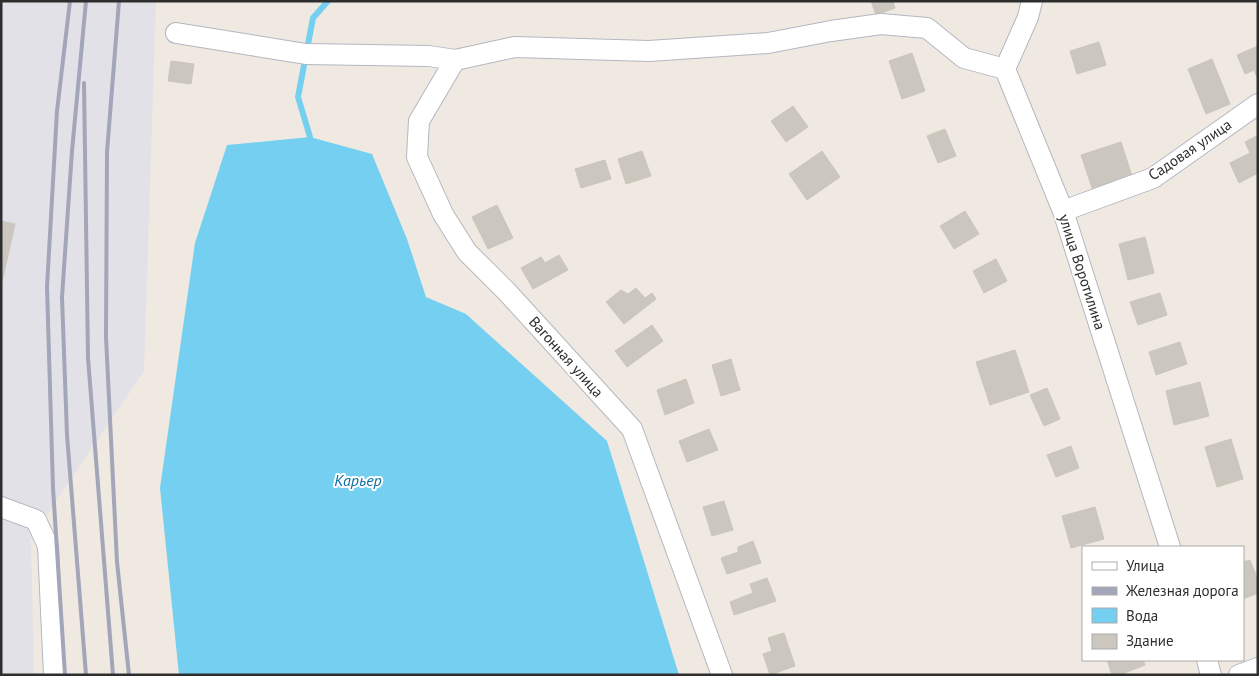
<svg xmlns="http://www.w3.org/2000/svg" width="1259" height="676" font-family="'PT Sans',sans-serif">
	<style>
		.industrial { fill: #e3e1e8 }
		.water { fill: #75cff0 }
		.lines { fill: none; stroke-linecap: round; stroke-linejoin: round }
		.stream { stroke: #75cff0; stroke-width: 6 }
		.building { fill: #cbc7bf; stroke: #cbc5ba }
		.minor-casing { stroke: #b4b7c1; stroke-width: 22 }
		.minor { stroke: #fff; stroke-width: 20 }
		.rail { stroke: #a3a6b8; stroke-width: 4 }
		.labels { text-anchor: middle; stroke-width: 4; stroke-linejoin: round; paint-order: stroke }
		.street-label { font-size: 15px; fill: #2e2e2e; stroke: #fff }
		.water-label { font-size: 16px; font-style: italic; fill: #0d6fa3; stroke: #fff }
	</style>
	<rect width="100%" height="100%" fill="#efe9e1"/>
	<path class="industrial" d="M1,1H156L144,371L31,538L34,675H1Z"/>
	<path class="water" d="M310,137L372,154L407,239L426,297L466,314L607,441L679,675H179L160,488L195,243L227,145Z"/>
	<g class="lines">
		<path class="stream" d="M310,137L298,97L313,18L328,1"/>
	</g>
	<path class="building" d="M871,1H893L895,8L876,15Z
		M1099,42L1106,65L1077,74L1070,51Z
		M1258,46V80L1254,70L1245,74L1237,55Z
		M912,53L925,91L902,99L889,61Z
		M1212,59L1230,104L1206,114L1188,69Z
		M171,61L194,64L191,84L168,81Z
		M793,106L808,127L786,142L771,121Z
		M945,129L956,156L938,163L927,136Z
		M1258,135V173L1239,183L1230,163L1250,153L1245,142Z
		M1121,142L1132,176L1092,188L1081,155Z
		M642,151L651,176L626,184L618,159Z
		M822,151L840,177L807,200L789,174Z
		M605,160L611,179L581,188L575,169Z
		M497,205L513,238L488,249L472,217Z
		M965,211L979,234L954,249L940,226Z
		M1,221L15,224L1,286Z
		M1145,237L1154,273L1128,280L1119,244Z
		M559,255L568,270L533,289L521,268L541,257L545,263Z
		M996,259L1007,281L984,293L973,271Z
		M636,288L645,298L652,293L656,299L624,324L606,302L621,290L628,294Z
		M1160,293L1167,315L1138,325L1130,302Z
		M652,325L663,341L627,367L615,351Z
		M1180,342L1187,364L1156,375L1149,352Z
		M1015,350L1029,392L990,405L976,362Z
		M731,359L740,390L721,396L712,365Z
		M686,379L694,403L665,415L657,390Z
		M1200,382L1209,416L1174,425L1166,391Z
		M1047,388L1060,419L1044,426L1030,395Z
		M709,429L718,450L687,462L679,441Z
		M1231,439L1243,479L1217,487L1205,447Z
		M1071,446L1079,468L1056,477L1047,455Z
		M724,501L733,530L712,536L703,507Z
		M1095,507L1104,539L1071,548L1062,516Z
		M753,541L761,563L727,574L721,558L738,552V547Z
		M1250,560L1258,580V593L1243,599V562Z
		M767,578L776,601L734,615L730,602L753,593L750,584Z
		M784,633L795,666L770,675L763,654L772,651L768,638Z
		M1107,660H1143L1145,665L1119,675H1112Z"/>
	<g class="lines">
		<g class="minor-casing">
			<path id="minor" d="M1032,1L1028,17L1005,69L1063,211L1170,547
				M176,33L306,54L429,56L455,60L515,47L649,51L768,43L831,31L881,24L927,28L964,58L1005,69
				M455,60L419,121L417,157L443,214L467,252L508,293L632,429L722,675
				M1063,211L1153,178L1258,104
				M1,507L36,520L48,546L54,675
				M1207,660L1211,675
				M1239,675L1258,668"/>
		</g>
		<use href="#minor" class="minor"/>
		<path class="rail" d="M86,1L72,151L62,297L67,435L86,675
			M119,1L107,152L106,337L117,562L129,675
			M84,83L88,358L113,675
			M65,675L53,488L47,287L57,111L70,1"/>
	</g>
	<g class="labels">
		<g class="street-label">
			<text transform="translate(1190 150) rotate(-34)" y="5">Садовая улица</text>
			<text transform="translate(1082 272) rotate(72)" y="5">улица Воротилина</text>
			<text transform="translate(566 357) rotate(48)" y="5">Вагонная улица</text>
		</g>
		<g class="water-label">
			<text x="358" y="486">Карьер</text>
		</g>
	</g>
	<rect width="1259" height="676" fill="none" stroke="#2e2e2e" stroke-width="5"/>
	<rect x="1082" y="546" width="162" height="115" fill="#ffffff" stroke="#ababab"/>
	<rect x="1092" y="562" width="25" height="8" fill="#ffffff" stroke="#ababab"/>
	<text x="1126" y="571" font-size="15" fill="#2e2e2e">Улица</text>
	<rect x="1092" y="587" width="25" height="8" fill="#a3a6b8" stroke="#ababab"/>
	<text x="1126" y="596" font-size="15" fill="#2e2e2e">Железная дорога</text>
	<rect x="1092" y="608" width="25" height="15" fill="#75cff0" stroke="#ababab"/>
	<text x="1126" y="621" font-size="15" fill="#2e2e2e">Вода</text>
	<rect x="1092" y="634" width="25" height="15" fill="#cbc7bf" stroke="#ababab"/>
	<text x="1126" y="646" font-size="15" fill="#2e2e2e">Здание</text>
</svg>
